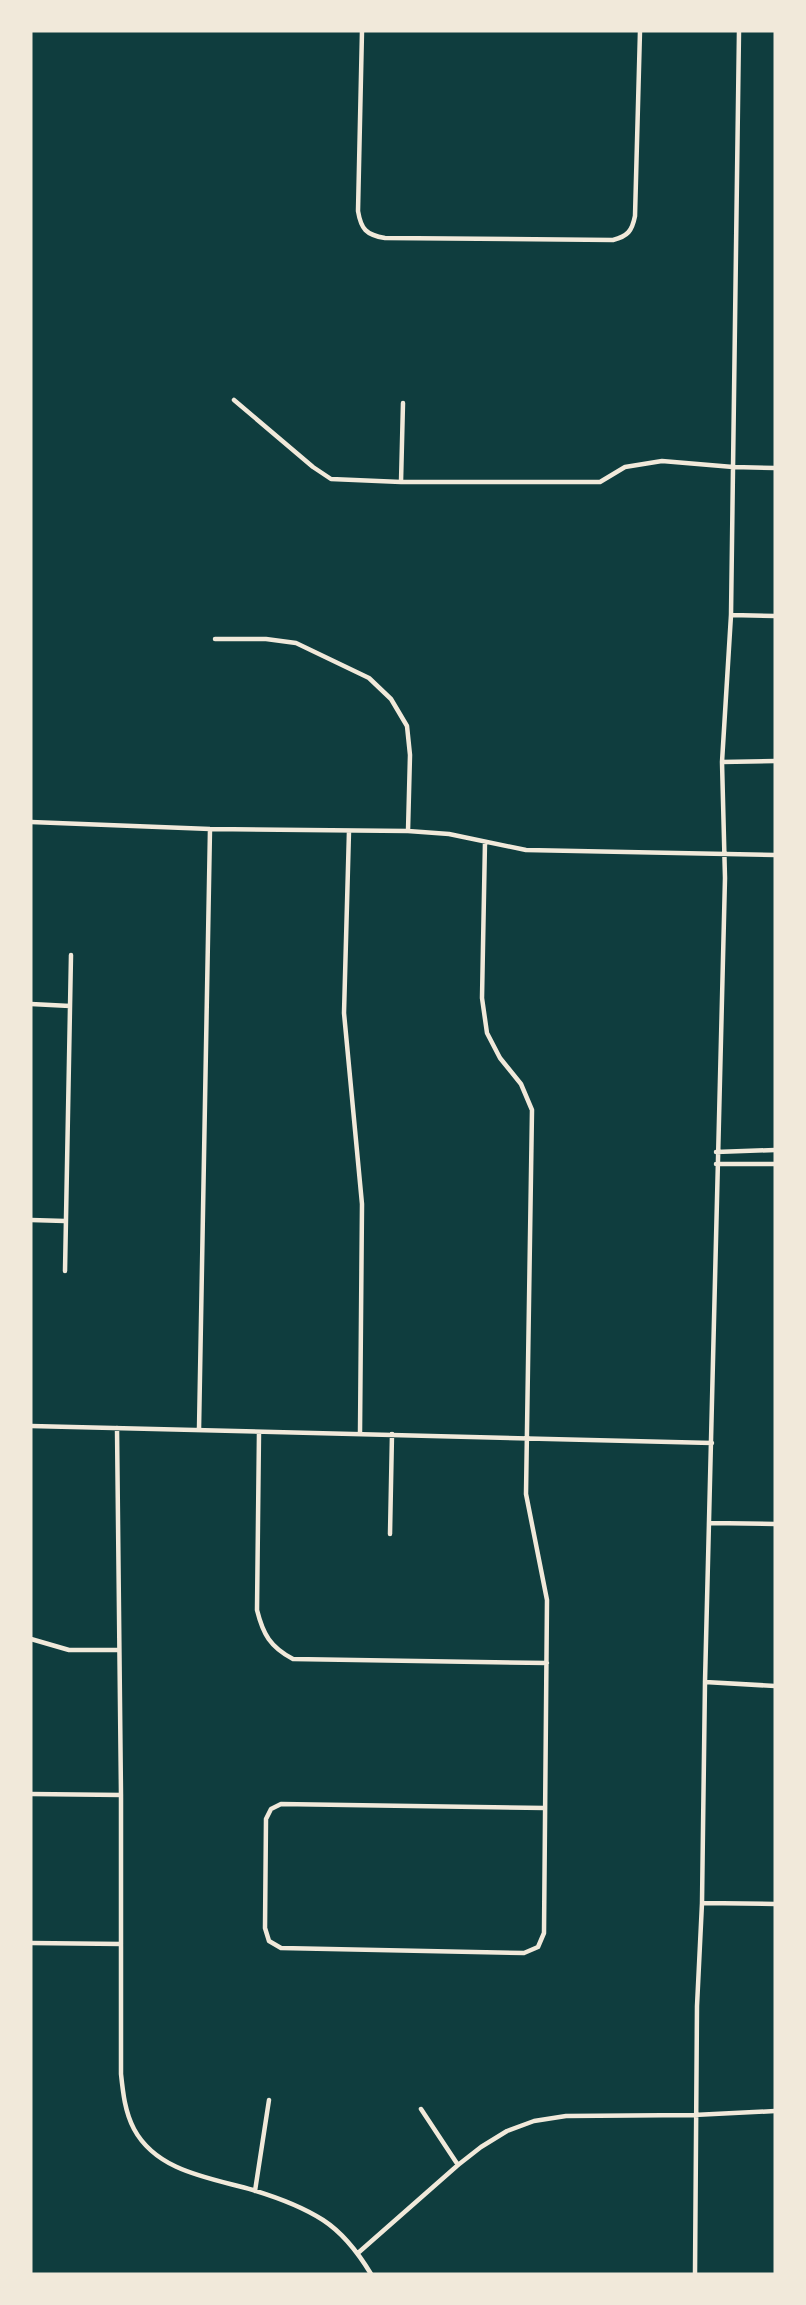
<svg xmlns="http://www.w3.org/2000/svg" width="806" height="2305" font-family="'Open Sans',sans-serif">
	<style>
		.lines { fill: none; stroke-linecap: round; stroke-linejoin: round }
		.minor { stroke: #f1e9da; stroke-width: 4.5 }
	</style>
	<rect width="100%" height="100%" fill="#0f3d3e"/>
	<g class="lines">
		<path class="minor" d="M362,31L358,211C361,229 366,235 385,238L613,240C628,236 632,231 635,216L640,31
			M234,400L313,467L331,479L401,482H600L625,467L662,461L733,467L775,468
			M401,482L403,403
			M731,615L775,616
			M215,639H266L296,643L369,678L391,699L407,726L410,755L408,831
			M722,762L775,761
			M31,822L210,829L408,831L449,834L526,850L775,855
			M349,831L344,1013L362,1204L360,1433
			M485,842L482,998L487,1033L500,1058L521,1084L532,1110L526,1494L547,1600L544,1933L538,1947L524,1953L281,1948L269,1941L265,1928L266,1819L271,1809L281,1804L545,1808
			M31,1004L70,1006
			M716,1152L775,1150
			M716,1164H775
			M31,1220L65,1221
			M65,1271L71,955
			M31,1426L712,1443
			M117,1428L121,1795V2074C123,2093 125,2112 134,2129C157,2172 211,2178 253,2190C276,2197 303,2207 323,2220C343,2233 359,2254 371,2274
			M199,1430L210,829
			M259,1432L257,1610C263,1634 270,1647 293,1659L547,1663
			M710,1523L775,1524
			M390,1534L392,1434
			M31,1639L69,1650H118
			M705,1682L775,1686
			M31,1794L121,1795
			M702,1903L775,1904
			M31,1943L121,1944
			M421,2109L458,2165
			M255,2191L269,2100
			M358,2253L458,2165L481,2147L507,2131L534,2121L566,2116L694,2115L775,2111
			M695,2274L697,2006L702,1903L705,1682L725,878L722,762L731,615L739,31"/>
	</g>
	<rect width="806" height="2305" fill="none" stroke="#f1e9da" stroke-width="65"/>
</svg>
